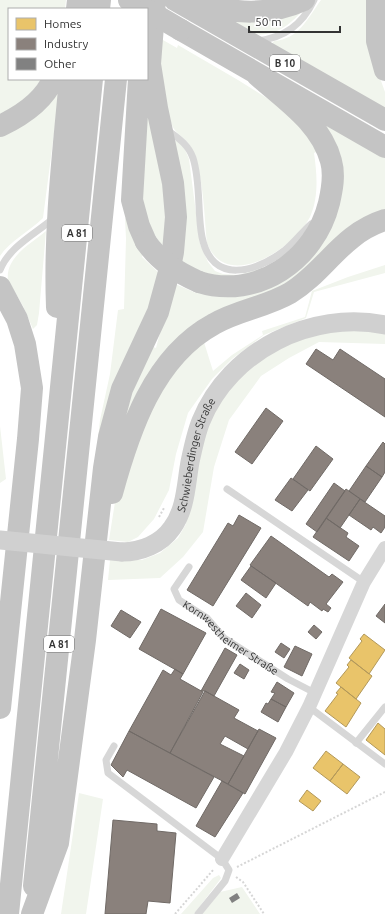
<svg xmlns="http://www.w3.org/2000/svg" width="385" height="914" font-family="Ubuntu,sans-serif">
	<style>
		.green { fill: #f1f5ed }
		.homes { fill: #e9c46a; stroke: #b2985a }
		.industry { fill: #8a817c; stroke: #706a66 }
		.building { fill: #818181 }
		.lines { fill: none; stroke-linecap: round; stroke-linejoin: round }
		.path { stroke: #d6d6d6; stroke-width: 2; stroke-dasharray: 2 2; stroke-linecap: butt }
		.lane { stroke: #d7d7d7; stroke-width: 7 }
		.street { stroke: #d7d7d7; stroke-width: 14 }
		.secondary { stroke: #d0d0d0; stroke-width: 19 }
		.highway { stroke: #c4c4c4; stroke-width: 22 }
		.secondary-bridge { stroke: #d0d0d0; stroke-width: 19 }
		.highway-bridge { stroke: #c4c4c4; stroke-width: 22 }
		.labels { text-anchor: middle; stroke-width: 4; stroke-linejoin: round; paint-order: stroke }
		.shield { fill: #fff; stroke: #707070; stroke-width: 1 }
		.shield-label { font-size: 10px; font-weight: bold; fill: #333 }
		.street-label { font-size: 11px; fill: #333; stroke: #fff }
	</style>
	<rect width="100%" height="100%" fill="#fff"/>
	<path class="green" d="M0,0H66L65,9H9V79H41L31,95L0,117Z
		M321,0H368L376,67L385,92V111L271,45L274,41C299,39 307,19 321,0Z
		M304,9C290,25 273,39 250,33C240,30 229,21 220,16Z
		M156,36L177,48L178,45L238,80L297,117L321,150L314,153C317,174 319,197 310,217C295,248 226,293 207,243C204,213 204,178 192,150C189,140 180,137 174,129C165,115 159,56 156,36Z
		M145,90L165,170L166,251L154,234L142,208Z
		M55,91L59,95L43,218C30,231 10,241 0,256V134Z
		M312,115L385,155V213L325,251L283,288L226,309L113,448L120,419L150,346L156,348L173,283L196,293L233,294L334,215Z
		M174,141H178L184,147L189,159L200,244L208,262L215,271L223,274L238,275L279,263L238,278L201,274L202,271L192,268L179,260Z
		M125,218L127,219L144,252L142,257L160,274L96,458L100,420L110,374L118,310L124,309L126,239Z
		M46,231L39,313L37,325L33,329L23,306L8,280C5,257 32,243 46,231Z
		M385,265V273L314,292L306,318L264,335L232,359L212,379L188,413L176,454L169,490L154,519L138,537L128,542L109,540L115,502L158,391L203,339L213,371L232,355L263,335L262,331L305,317L312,291L348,277Z
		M346,329L385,332V344L319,342L289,358L261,376L229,420L214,467L203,532L183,557L160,578L108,580L110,560H142L160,553L178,538L186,524L198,450L218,404L238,377L264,355L303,336Z
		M0,426L6,479L0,483Z
		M79,793L103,799L86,914H61Z
		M219,875L221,878L219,881L194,914H181L213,878Z
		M242,887L260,914H202L220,892Z"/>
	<path class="homes" d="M364,634L385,650L369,674L349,658L362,641L360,639Z
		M351,660L372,676L356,699L336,683L349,667L347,665Z
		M341,687L361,703L346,727L325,711L338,694L336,693Z
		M378,723L385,729V755L366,740Z
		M326,751L343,764L330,781L313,768Z
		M343,764L360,777L347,794L330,781Z
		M307,790L321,801L313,811L299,801Z"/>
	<path class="industry" d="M316,349L333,360L340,349L385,379V417L306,364Z
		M266,408L283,421L252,464L235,452Z
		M383,442L385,444V472L382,477L366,466Z
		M316,446L333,459L310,491L293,479Z
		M366,466L382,477L365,502L349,491Z
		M291,478L308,490L292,511L275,500Z
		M334,483L345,491L317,532L306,524Z
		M346,489L360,499L340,528L326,518Z
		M360,499L385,516V527L381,533L373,527L371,530L349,515Z
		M239,515L261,528L213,606L187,590L228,523L233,526Z
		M326,518L348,533L346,537L359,546L349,561L313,537Z
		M271,536L329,577L332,574L343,582L326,604L331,608L328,612L323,609L322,611L310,602L308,606L250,565Z
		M251,566L276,583L266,598L241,580Z
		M246,593L261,605L252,618L236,606Z
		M385,604V623L376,616Z
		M161,609L206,633L183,674L139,649Z
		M121,610L141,622L130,638L111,626Z
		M314,625L322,632L316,639L308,632Z
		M281,643L290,649L284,658L275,652Z
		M295,646L312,654L302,676L284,667Z
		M225,648L237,655L214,696L205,691H201Z
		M240,664L249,670L244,679L234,673Z
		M175,669L183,674L180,679L203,692L170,753L129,731L163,670L171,675Z
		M277,682L294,693L286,707L271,699L275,693L271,692Z
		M205,691L239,710L234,718L258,731L248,749L225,736L220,744L244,756L228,784L170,753Z
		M271,699L286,707L278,722L261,712L266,703L268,704Z
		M259,729L276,738L245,794L228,784Z
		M129,731L214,777L196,808L127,770L123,777L111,765Z
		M222,781L243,793L215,837L196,826Z
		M113,820L157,824V831L176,833L170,903L148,901L146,914H105Z"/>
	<path class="building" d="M237,893L240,898L232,903L229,898Z"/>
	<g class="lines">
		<path class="path" d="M159,517L164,508
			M237,867L385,792
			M236,877L243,882L264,914
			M175,914L214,869"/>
		<g class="lane">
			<path d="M258,41C285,37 302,25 314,0"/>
			<path d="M166,129C178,138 188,144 193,158C201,183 197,212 202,237C212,286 256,272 285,250C295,242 302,232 311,224"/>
			<path d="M0,270C9,247 35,234 54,218"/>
			<path d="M227,489L364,582"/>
			<path id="s1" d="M189,567L174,589L179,600L207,618L224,638L288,679L315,693"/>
			<path d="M309,707L385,764"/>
			<path d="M356,743L385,707"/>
			<path d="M114,746L106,760L108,773L222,859L229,870L225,881L198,914"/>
		</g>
		<path class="street" d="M222,859L286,752L309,707L364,582L385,548"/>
		<path class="secondary" id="s2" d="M122,552C141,552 161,544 172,528C186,509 186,484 190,462C193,448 196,433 201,421C230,350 312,310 385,325"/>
		<path class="highway" d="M129,0L145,9
			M175,0L385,120
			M198,0C232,16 271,15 304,0
			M377,0V41L385,70
			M77,9L78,0
			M99,9L100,0
			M181,30L385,147
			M139,79L132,200L139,226L146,242
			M0,126C21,116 44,101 53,79
			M199,282C257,300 315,260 329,203C332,190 335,175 331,161C321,123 285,100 257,75
			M0,287L17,319L25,344L32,388L28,439L0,708
			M57,307C54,231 63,155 70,79
			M112,493C129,431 153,357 214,324C238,310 266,307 290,293C326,271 341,234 385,220
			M34,886L116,79
			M8,914L92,79
			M32,914L58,843L85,640L104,468L109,437L122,389L158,312L169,272L173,252L176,217L173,183L157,108L150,64L155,0"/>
		<path class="secondary-bridge" d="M0,540L122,552"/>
		<path class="highway-bridge" d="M147,10L181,30
			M146,242C160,262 177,272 199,282"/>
	</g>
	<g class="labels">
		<g class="shield">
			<rect x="270" y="55" width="30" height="16" rx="3"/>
			<rect x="62" y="225" width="30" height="16" rx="3"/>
			<rect x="44" y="636" width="30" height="16" rx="3"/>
		</g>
		<g class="shield-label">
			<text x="285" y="67">B 10</text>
			<text x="77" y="237">A 81</text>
			<text x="59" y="648">A 81</text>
		</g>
		<g class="street-label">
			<text dy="4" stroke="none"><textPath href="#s2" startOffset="135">Schwieberdinger Straße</textPath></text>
			<text dy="4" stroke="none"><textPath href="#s1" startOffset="103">Kornwestheimer Straße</textPath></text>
		</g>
	</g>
	<rect x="8" y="8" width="140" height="72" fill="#ffffff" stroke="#adadad"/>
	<rect x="16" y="18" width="20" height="12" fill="#e9c46a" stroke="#adadad"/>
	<text x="44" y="28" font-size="12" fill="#333333">Homes</text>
	<rect x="16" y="38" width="20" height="12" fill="#8a817c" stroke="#adadad"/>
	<text x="44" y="48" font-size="12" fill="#333333">Industry</text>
	<rect x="16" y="58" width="20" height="12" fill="#818181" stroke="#adadad"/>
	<text x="44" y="68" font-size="12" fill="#333333">Other</text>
	<path d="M249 26v6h91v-6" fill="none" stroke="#333333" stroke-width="2"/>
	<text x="255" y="26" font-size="12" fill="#333333" stroke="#ffffff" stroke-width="3" paint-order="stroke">50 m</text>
</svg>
